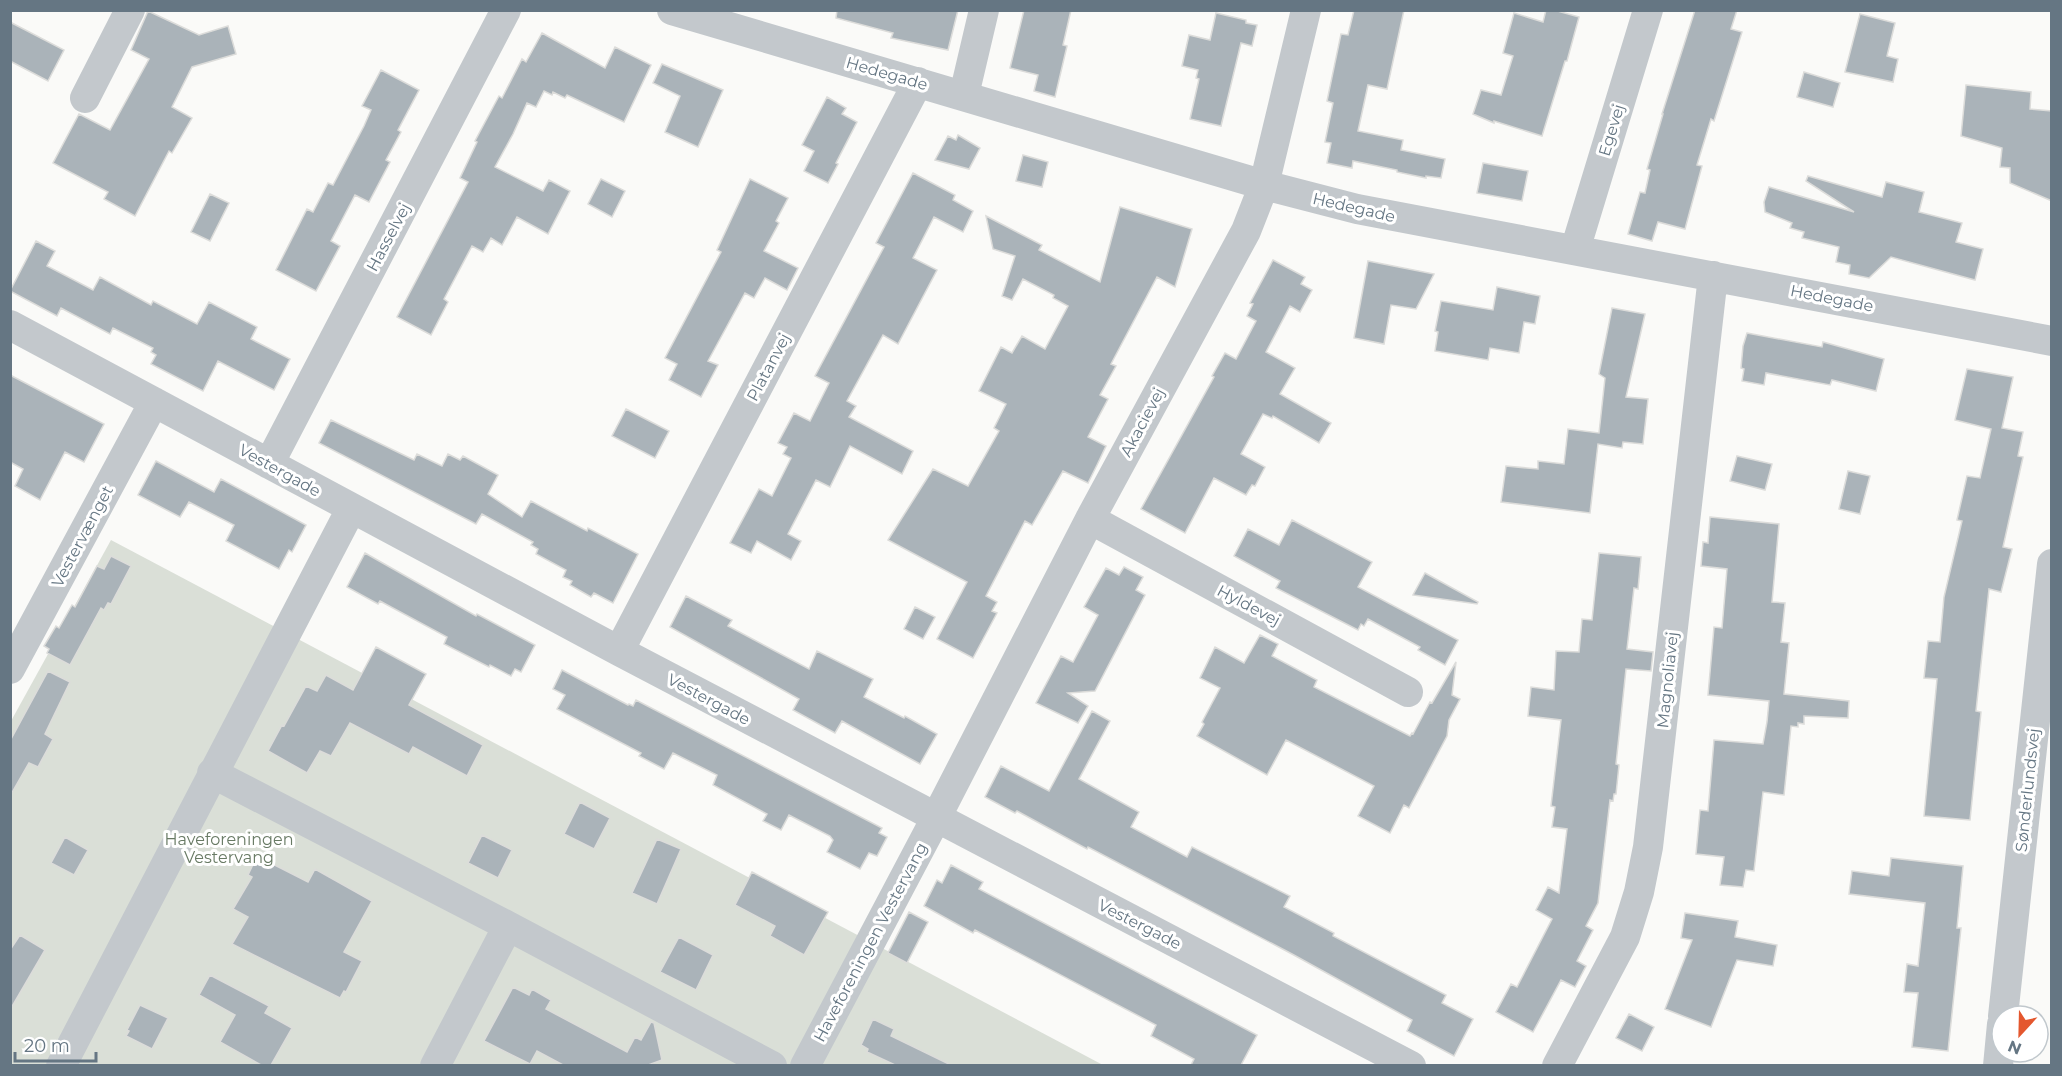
<svg xmlns="http://www.w3.org/2000/svg" width="2062" height="1076" font-family="Montserrat,sans-serif">
	<style>
		.green { fill: #dadfd7 }
		.building { fill: #aab3b9; stroke: #dcdcda; stroke-width: 1.5 }
		.lines { fill: none; stroke-linecap: round; stroke-linejoin: round }
		.minor { stroke: #c3c8cc; stroke-width: 30 }
		.labels { text-anchor: middle; stroke-width: 6; stroke-linejoin: round; paint-order: stroke }
		.street-label { font-size: 16px; fill: #657683; stroke: #fff }
		.park-label { font-size: 16px; fill: #687a64; stroke: #fff }
	</style>
	<rect width="100%" height="100%" fill="#fafaf8"/>
	<path class="green" d="M111,540L1103,1065L11,1066V721Z"/>
	<path class="building" d="M837,10H958L948,50L891,38L893,33L836,18Z
		M1024,10H1071L1063,45L1067,46L1055,97L1034,91L1038,75L1010,68Z
		M1354,10H1404L1387,89L1368,85L1358,131L1403,140L1401,150L1445,159L1441,178L1426,176V178L1397,172V170L1353,161L1352,168L1327,163L1331,143L1325,142L1333,103L1327,101L1341,34L1348,35Z
		M1546,10H1554L1579,17L1567,61H1565L1542,136L1494,121V123L1473,114L1481,90L1501,95L1513,56L1503,53L1514,13L1543,22Z
		M1695,10H1737L1731,29L1742,32L1714,121L1711,119L1697,165L1702,166L1685,229L1658,222L1652,241L1628,234L1640,192L1645,193L1650,170L1647,169L1663,114H1662Z
		M148,11L199,35L228,26L236,54L192,67L172,107L192,118L172,153L169,151L135,216L104,199L108,192L53,163L79,114L110,130L149,59L131,50Z
		M1216,13L1246,20V23L1257,25L1252,46L1241,43L1221,126L1190,119L1199,79L1196,78L1198,70L1182,66L1189,35L1210,40Z
		M1860,14L1895,23L1887,56L1898,59L1893,82L1845,72Z
		M10,22L64,50L48,81L10,61Z
		M542,33L605,68L615,47L651,65L624,122L567,95L565,98L553,92L552,95L544,91L536,107L527,103L513,134L495,167L543,191L549,180L570,191L548,234L517,217L502,245L491,238L483,252L472,246L444,299L448,302L431,335L397,317L468,182L460,178L477,142L475,141L499,96L502,98L522,59L526,62Z
		M662,64L723,90L698,147L665,132L680,96L653,83Z
		M381,70L419,90L398,130L401,132L386,160L390,162L369,202L355,195L331,241L340,246L316,291L276,270L307,209L313,212L328,183L333,185L364,126L371,110L362,106Z
		M1804,72L1840,83L1833,107L1797,97Z
		M1966,85L2031,92L2030,109L2052,111V201L2010,183V168L2000,167L2002,148L1961,136Z
		M827,97L846,108L842,114L857,122L836,163L838,164L828,183L804,171L814,151L802,145Z
		M958,135L980,148L969,169L935,160L948,136L956,140Z
		M1023,155L1048,162L1042,187L1016,181Z
		M1483,163L1528,171L1522,201L1477,193Z
		M913,173L955,195L953,200L973,211L963,232L934,217L913,258L937,270L898,344L883,335L847,401L856,406L849,417L913,451L902,474L850,446L830,487L816,480L788,534L801,541L791,560L757,541L751,553L730,543L759,489L772,496L791,458L783,454L787,447L778,443L794,413L810,421L829,383L815,376L884,247L876,243Z
		M1808,176L1882,197L1886,182L1924,192L1919,212L1962,223L1956,242L1983,249L1975,280L1891,257L1869,278L1849,274L1850,265L1836,262L1839,247L1802,238L1804,232L1790,228L1792,223L1765,212L1764,202L1769,187L1854,212L1806,181Z
		M601,179L625,191L612,217L588,204Z
		M750,179L788,198L776,221L779,223L764,251L798,268L787,290L765,278L754,298L745,293L708,361L718,365L701,397L669,380L677,364L665,358L721,252L717,250Z
		M210,194L229,203L210,241L191,232Z
		M1120,207L1192,229L1175,287L1157,277L1111,364L1116,366L1100,395L1108,399L1088,437L1106,446L1097,465L1088,483L1063,471L1032,525L1025,521L986,596L997,602L992,611L997,613L973,658L937,639L967,582L888,540L933,469L968,486L999,431L994,428L1006,404L979,391L1001,347L1012,353L1022,336L1045,349L1068,306L1053,298L1054,295L1023,279L1012,300L1002,296L1015,256L993,249L986,216L1042,245L1039,250L1100,282Z
		M36,241L55,251L47,266L93,290L100,277L151,305L153,301L197,324L209,302L257,327L251,339L290,359L274,390L218,361L203,391L151,364L156,355L151,352L153,348L113,328L110,334L61,308L57,316L10,291Z
		M1273,260L1305,277L1301,284L1312,290L1300,312L1290,306L1266,352L1295,368L1280,394L1331,423L1319,443L1273,416L1272,418L1263,414L1241,454L1265,467L1255,486L1252,485L1246,495L1214,478L1185,533L1141,509L1214,377L1212,376L1225,353L1236,359L1256,321L1247,316L1253,304L1250,303Z
		M1368,261L1434,274L1416,309L1391,305L1384,344L1354,338Z
		M1497,287L1540,296L1535,324L1524,322L1519,353L1490,348L1488,360L1435,351L1438,332L1435,331L1441,301L1493,310Z
		M1612,308L1645,314L1626,397L1648,399L1643,444L1623,442L1622,448L1598,444L1590,513L1501,502L1506,466L1538,469V461L1564,464L1568,429L1599,433L1605,378L1599,374Z
		M1747,333L1822,347L1823,342L1884,359L1876,391L1832,380L1830,385L1766,373L1764,385L1742,381L1744,369L1741,368L1743,346Z
		M1967,369L2013,377L2002,428L2023,432L2018,456L2023,457L2003,547L2012,549L2001,592L1989,589L1976,711L1981,712L1970,820L1924,816L1937,679L1924,678L1928,641L1940,642L1944,597L1962,521L1957,520L1967,476L1980,478L1991,429L1955,420Z
		M10,375L104,424L84,462L65,452L40,500L15,486L23,469L10,462Z
		M626,409L669,431L655,458L612,436Z
		M331,420L414,460L417,454L442,466L448,454L460,460L463,456L498,475L488,494L522,517L531,501L587,531L588,528L638,554L613,603L594,593L591,597L570,585L572,581L563,577L566,570L536,554L538,549L531,545L533,542L482,514L476,524L319,443Z
		M1737,456L1772,464L1765,490L1730,481Z
		M156,461L214,492L221,479L306,525L292,552L289,550L279,569L226,541L234,525L189,502L180,517L138,495Z
		M1848,471L1870,476L1860,514L1839,509Z
		M1710,517L1779,524L1772,602L1785,603L1781,642L1789,643L1784,694L1849,701L1848,718L1804,716V724L1798,723V727L1791,726L1784,795L1763,792L1754,871L1746,870L1743,887L1720,885L1724,857L1696,854L1700,810L1708,811L1714,740L1763,744L1767,722L1769,701L1708,695L1714,627L1722,628L1727,569L1701,566L1703,542L1708,543Z
		M1292,520L1372,562L1358,587L1458,640L1445,665L1418,650L1420,647L1368,619L1364,626L1361,624L1358,630L1276,588L1280,581L1234,556L1248,529L1279,545Z
		M365,553L476,616L477,614L535,645L521,672L515,669L511,676L490,665L489,667L444,644L447,637L380,601L378,604L347,587Z
		M1599,553L1641,557L1638,589L1634,588L1627,649L1653,652L1651,671L1626,669L1616,764L1619,765L1616,794H1614L1613,801L1610,800L1598,903L1586,926L1593,930L1577,961L1586,966L1575,987L1561,980L1533,1032L1496,1012L1511,984L1517,987L1552,919L1536,910L1548,887L1559,893L1567,829L1552,827L1555,807L1551,806L1561,720L1528,716L1531,687L1554,690L1556,651L1579,652L1582,619L1592,620Z
		M111,556L131,566L111,604L108,603L104,610L101,608L70,665L47,653L49,649L44,646L56,626L59,628L72,605L75,607L97,566L104,569Z
		M1124,567L1143,577L1136,590L1145,595L1095,691L1068,693L1088,706L1078,723L1036,703L1061,656L1073,662L1098,615L1084,607L1106,568L1119,575Z
		M1425,573L1478,602L1477,604L1413,595Z
		M686,596L732,620L728,626L809,669L817,651L873,679L864,697L904,718L905,716L937,734L920,764L842,721L835,733L793,710L799,699L670,627Z
		M915,607L935,617L923,639L904,629Z
		M1260,635L1278,644L1272,656L1317,680L1314,687L1410,736L1412,733L1413,734L1430,702L1432,703L1456,662L1452,695L1460,699L1449,720L1447,736L1409,808L1404,805L1390,833L1358,816L1374,786L1286,740L1267,775L1197,736L1204,724L1202,722L1220,688L1200,678L1215,647L1244,663Z
		M376,647L426,674L409,705L483,745L467,776L413,747L409,754L350,723L331,756L320,751L307,773L268,751L282,725L284,726L306,686L317,691L326,675L353,690Z
		M562,670L628,705L629,704L633,706L636,700L882,828L879,833L887,837L877,856L869,853L860,869L827,852L833,840L830,836L789,815L781,830L763,821L767,814L713,785L717,775L673,753L664,769L639,756L641,753L557,709L565,695L553,689Z
		M48,671L70,682L45,734L53,739L38,767L29,763L10,796V741Z
		M1092,711L1110,721L1079,779L1139,812L1131,827L1187,857L1192,847L1290,896L1284,907L1334,933L1333,936L1446,995L1442,1003L1473,1019L1454,1056L1407,1031L1412,1020L1292,954L1088,847L1087,849L1017,811L1015,813L985,797L1001,766L1049,791Z
		M580,802L610,818L594,849L564,834Z
		M482,835L512,850L498,878L468,863Z
		M65,837L88,850L74,875L51,863Z
		M657,839L681,849L657,904L632,893Z
		M257,856L308,882L315,869L372,901L344,952L362,961L346,992L344,991L340,998L232,944L248,917L233,909L252,877L248,875Z
		M1891,858L1963,866L1957,928H1961L1948,1051L1912,1047L1918,993L1904,992L1907,964L1918,966L1925,903L1849,894L1852,871L1889,876Z
		M951,865L983,882L979,889L1257,1035L1241,1065H1191L1194,1059L1151,1036L1156,1025L975,930L973,933L924,906L937,880L942,883Z
		M752,872L828,912L804,955L770,936L775,926L735,905Z
		M909,912L928,922L907,963L888,953Z
		M1685,913L1738,921L1735,937L1777,945L1773,966L1737,960L1711,1027L1665,1009L1692,940L1681,938Z
		M20,935L45,950L10,1010V950Z
		M679,937L713,955L696,990L660,972Z
		M210,975L269,1006L265,1013L292,1028L271,1065H261L220,1042L235,1015L199,995Z
		M513,987L529,995L532,989L551,1000L546,1009L627,1052L635,1037L641,1040L651,1022L654,1023L662,1060L651,1064L654,1065H563L537,1051L530,1064L484,1041Z
		M140,1005L168,1018L152,1049L126,1036L129,1031L127,1030Z
		M1629,1014L1654,1027L1642,1051L1616,1038Z
		M873,1019L894,1029L891,1036L951,1065H895L867,1052L868,1049L861,1045Z"/>
	<g class="lines">
		<path class="minor" d="M672,10L1264,185L1357,209L2052,341
			M964,95L984,10
			M85,98L130,10
			M1575,250L1648,10
			M10,325L619,651L1411,1066
			M269,464L506,10
			M1090,519L1408,692
			M619,651L918,82
			M10,669L154,402
			M212,773L508,926L772,1066
			M2003,1016L2052,564
			M61,1066L351,509
			M435,1066L508,926
			M805,1066L936,818L1090,519L1246,231L1264,185L1306,10
			M1557,1066L1625,937L1639,892L1648,847L1713,276
			M1998,1066L2002,1024"/>
	</g>
	<g class="labels">
		<g class="street-label">
			<text transform="translate(887 73) rotate(16)" y="6">Hedegade</text>
			<text transform="translate(1611 130) rotate(-73)" y="6">Egevej</text>
			<text transform="translate(1354 207) rotate(13)" y="6">Hedegade</text>
			<text transform="translate(388 237) rotate(-62)" y="6">Hasselvej</text>
			<text transform="translate(1832 298) rotate(11)" y="6">Hedegade</text>
			<text transform="translate(768 367) rotate(-62)" y="6">Platanvej</text>
			<text transform="translate(1142 422) rotate(-62)" y="6">Akacievej</text>
			<text transform="translate(280 470) rotate(29)" y="6">Vestergade</text>
			<text transform="translate(82 536) rotate(-62)" y="6">Vestervænget</text>
			<text transform="translate(1249 605) rotate(28)" y="6">Hyldevej</text>
			<text transform="translate(1667 680) rotate(-84)" y="6">Magnoliavej</text>
			<text transform="translate(709 699) rotate(28)" y="6">Vestergade</text>
			<text transform="translate(2027 790) rotate(-84)" y="6">Sønderlundsvej</text>
			<text transform="translate(1140 924) rotate(27)" y="6">Vestergade</text>
			<text transform="translate(870 942) rotate(-62)" y="6">Haveforeningen Vestervang</text>
		</g>
		<g class="park-label">
			<text x="229" y="845">Haveforeningen<tspan x="229" dy="18">Vestervang</tspan></text>
		</g>
	</g>
	<rect width="2062" height="1076" fill="none" stroke="#657683" stroke-width="24"/>
	<g transform="translate(2020 1034) rotate(202)"><circle r="28" fill="#ffffff" stroke="#c1c8cd" stroke-width="1.5"/>
	<path d="M0-4.5L10 22L0 15L-10 22Z" fill="#e4572e"/>
	<text y="-9" font-size="16" font-weight="bold" text-anchor="middle" fill="#657683">N</text>
	</g>
	<path d="M15 1052v9h81v-9" fill="none" stroke="#657683" stroke-width="3"/>
	<text x="24" y="1052" font-size="18" fill="#657683" stroke="#ffffff" stroke-width="4.5" paint-order="stroke">20 m</text>
</svg>
